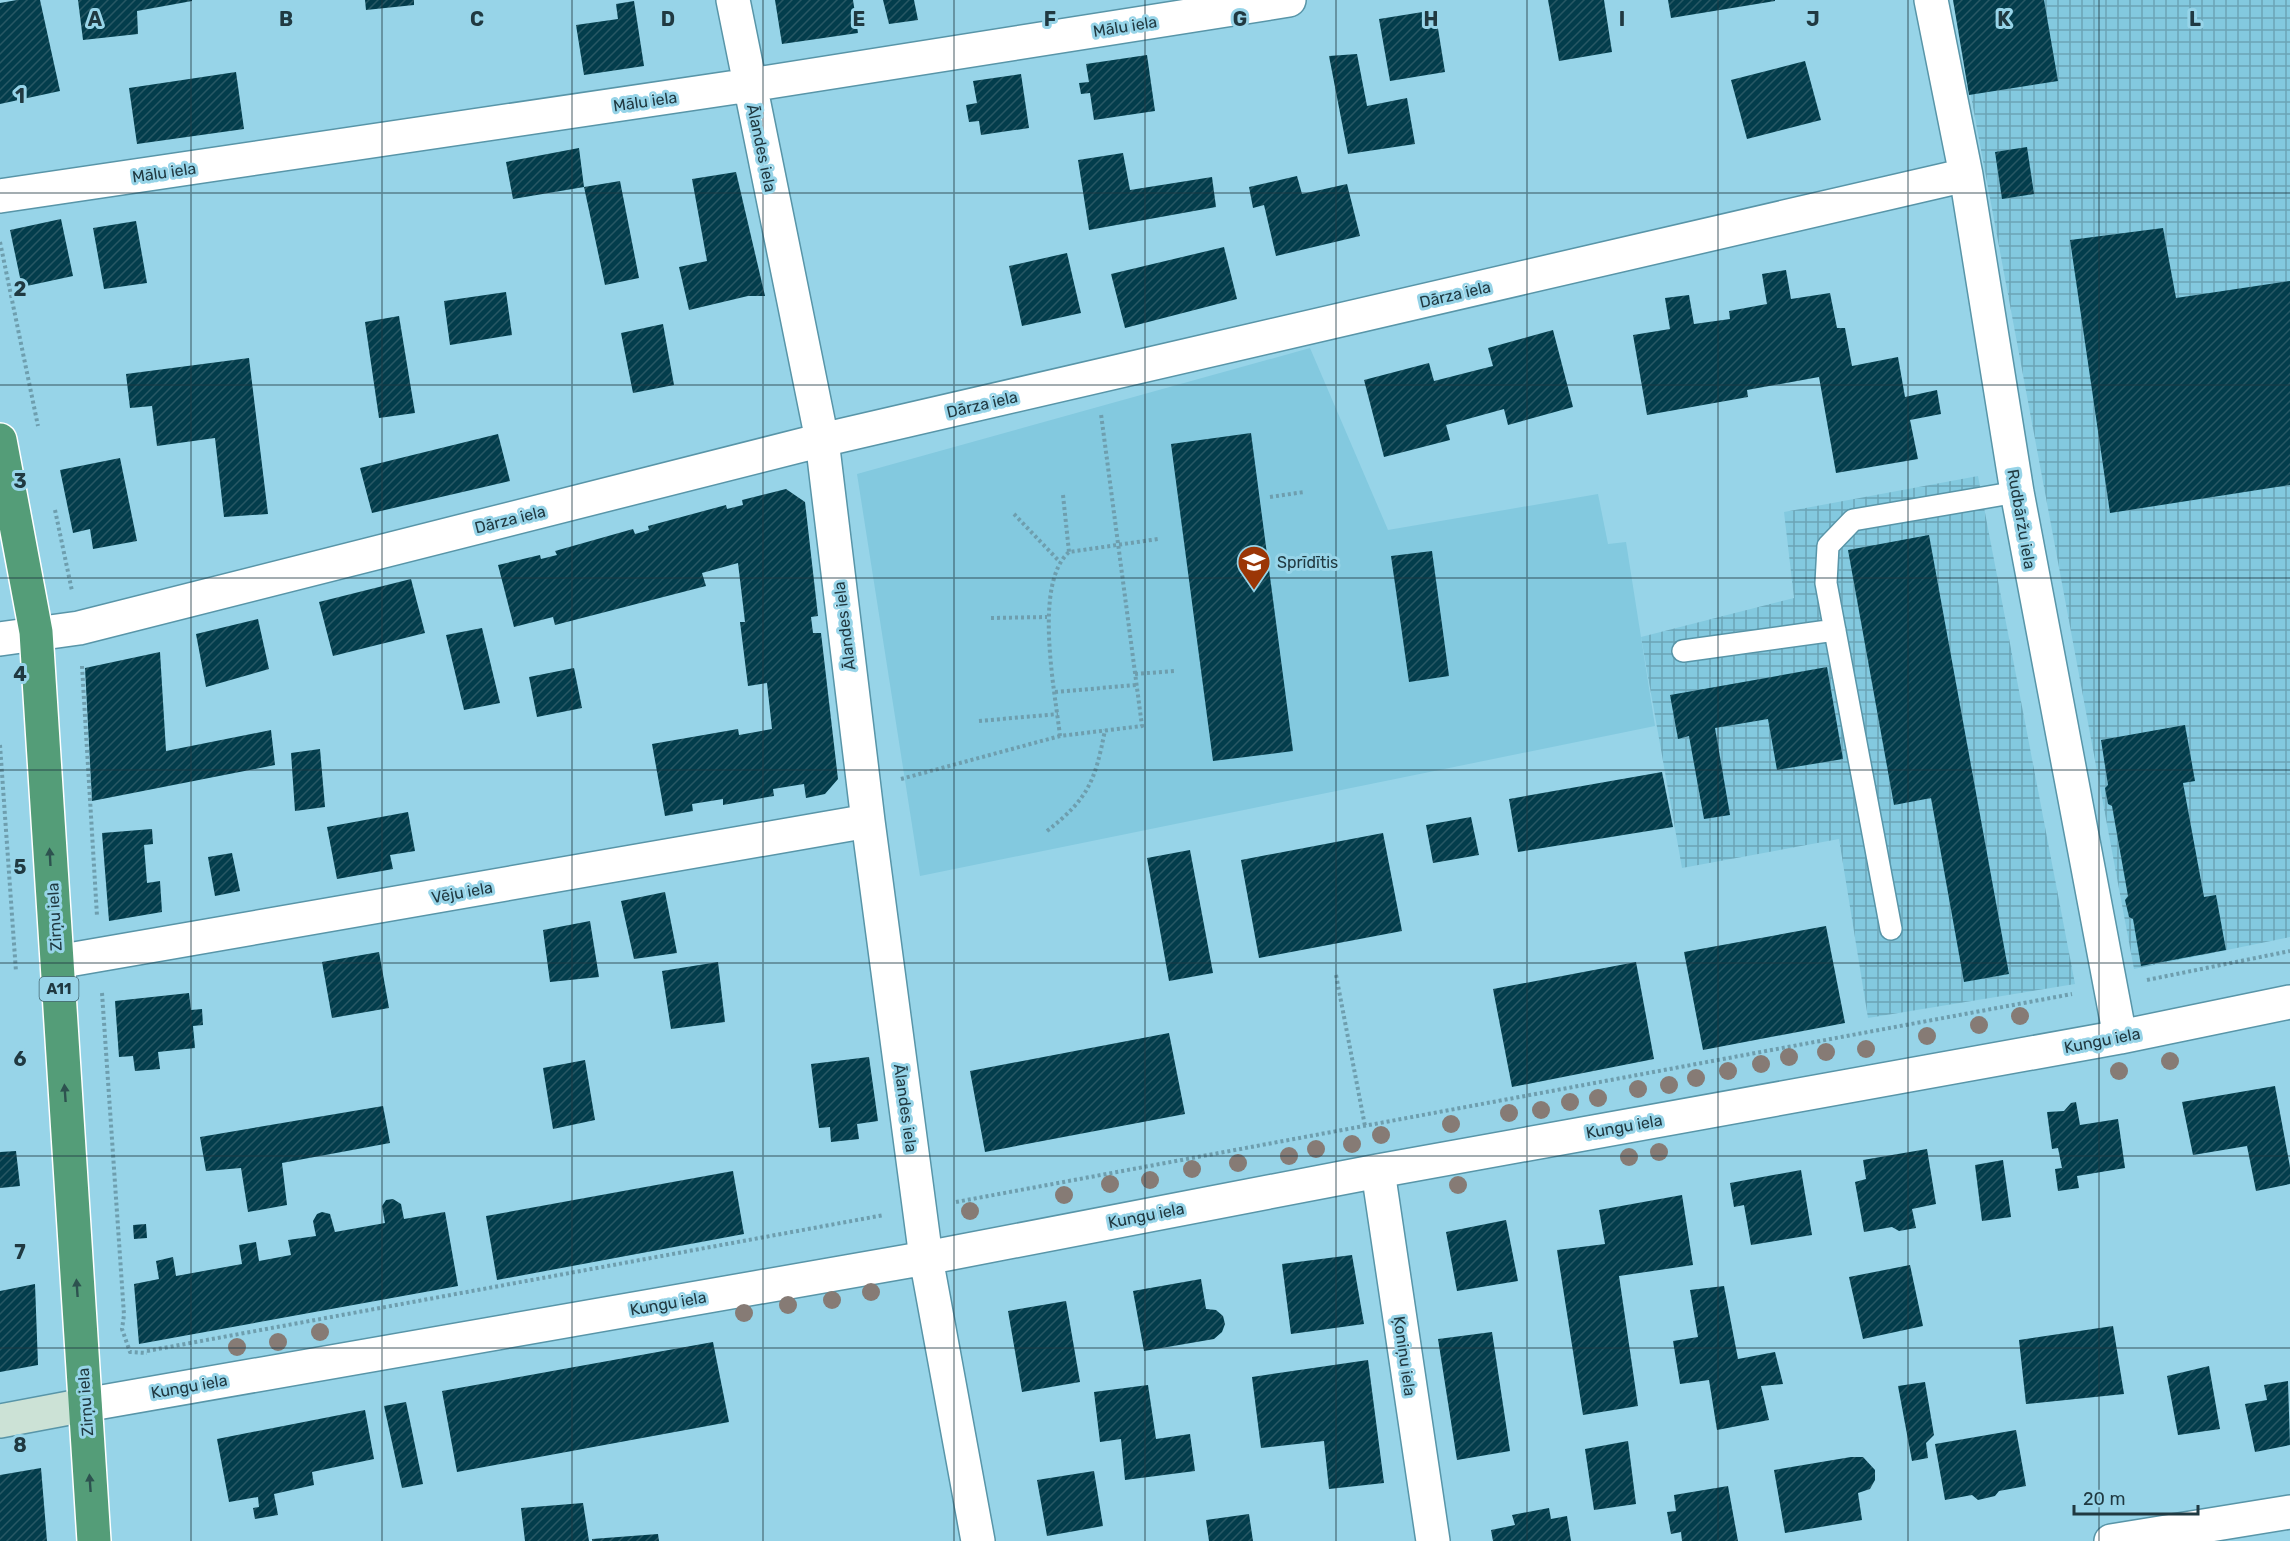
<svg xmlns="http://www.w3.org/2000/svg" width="2290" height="1541" font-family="Rubik,sans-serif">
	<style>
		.built { fill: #83c9df }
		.industrial { fill: url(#industrial-grid) }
		.building { fill: url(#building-hatch) }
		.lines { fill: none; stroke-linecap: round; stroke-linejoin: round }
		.lane-casing { stroke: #5895a8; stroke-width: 24 }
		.street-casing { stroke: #5895a8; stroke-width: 36 }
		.secondary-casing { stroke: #5895a8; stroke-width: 36 }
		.highway-casing { stroke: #fff; stroke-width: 36 }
		.path { stroke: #6e9eae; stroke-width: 4; stroke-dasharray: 3 3; stroke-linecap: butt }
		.lane { stroke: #fff; stroke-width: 21 }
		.street { stroke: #fff; stroke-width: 33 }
		.secondary { stroke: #cce2d6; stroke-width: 33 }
		.highway { stroke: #549d78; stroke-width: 33 }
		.tree { fill: #867b75 }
		.oneway { fill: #2d524f }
		.grid { fill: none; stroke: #203941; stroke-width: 1.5; stroke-opacity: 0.55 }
		.labels { text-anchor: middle; stroke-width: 6; stroke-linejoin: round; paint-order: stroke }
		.shield { fill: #97d4e8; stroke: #446873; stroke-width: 1.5 }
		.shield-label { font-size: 15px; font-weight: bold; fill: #203941 }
		.street-label { font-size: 16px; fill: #203941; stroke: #97d4e8 }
		.poi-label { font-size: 16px; fill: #203941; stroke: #97d4e8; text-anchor: start }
		.grid-label { font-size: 20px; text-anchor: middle; font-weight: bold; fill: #203941; stroke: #97d4e8; stroke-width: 6; stroke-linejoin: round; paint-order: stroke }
	</style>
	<defs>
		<pattern id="industrial-grid" width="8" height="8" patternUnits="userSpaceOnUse" patternTransform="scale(1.5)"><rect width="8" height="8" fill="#83c9df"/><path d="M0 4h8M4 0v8" fill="none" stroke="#6ba4b6"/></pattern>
		<pattern id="building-hatch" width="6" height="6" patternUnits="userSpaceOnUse" patternTransform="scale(1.5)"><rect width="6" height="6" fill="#033d4c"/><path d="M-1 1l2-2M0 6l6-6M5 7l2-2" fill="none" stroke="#285864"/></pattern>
	</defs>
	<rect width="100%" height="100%" fill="#97d4e8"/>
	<path class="built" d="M1310,348L1388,530L1598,494L1608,544L1626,542L1655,726L920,876L857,474Z"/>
	<path class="industrial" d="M1953,0H2290V937L2134,969Z
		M1978,476L2075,984L1868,1018L1839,839L1682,868L1641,637L1794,598L1784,512Z"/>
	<path class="building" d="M17,0H40L60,91L0,104V3Z
		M78,0H192V1L137,11L138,34L83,40Z
		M365,0H414V5L366,10Z
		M775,0H853L858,33L782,44Z
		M883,0H914L918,20L889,24Z
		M1548,0H1604L1612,52L1559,61Z
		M1668,0H1775V1L1671,18Z
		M1953,0H2044L2058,81L1969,95Z
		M634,1L644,66L584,75L576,25L618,19L616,4Z
		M1435,10L1445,72L1390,81L1379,19Z
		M1357,54L1367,106L1407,98L1415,144L1348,154L1329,56Z
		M1147,55L1155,111L1094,120L1090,93L1081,94L1079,83L1089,82L1086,64Z
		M1805,61L1821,120L1747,139L1731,80Z
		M236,72L244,129L137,144L129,88Z
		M1021,74L1029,128L981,135L979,121L969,122L966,105L977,103L973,81Z
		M2027,147L2034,194L2002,199L1995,152Z
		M579,148L584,187L513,199L506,162Z
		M1123,153L1130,190L1212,177L1216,207L1089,230L1078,160Z
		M736,172L765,296H748L689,310L679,267L707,261L692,179Z
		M1297,176L1302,194L1347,184L1360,236L1276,256L1264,205L1253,208L1249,187Z
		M620,181L639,278L605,285L584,187Z
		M61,219L73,276L22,287L10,230Z
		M136,221L147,283L104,289L93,228Z
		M2163,228L2176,298L2290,281V485L2110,513L2070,240Z
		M1224,247L1237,299L1125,328L1111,274Z
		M1067,253L1081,313L1022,326L1009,266Z
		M1786,270L1791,299L1830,293L1837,328H1845L1852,366L1898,357L1905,397L1937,390L1941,414L1910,420L1918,459L1836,473L1819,377L1747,390L1748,397L1647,415L1633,335L1670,329L1665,298L1689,295L1694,324L1730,319L1729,311L1767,304L1762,274Z
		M506,292L512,335L450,345L444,301Z
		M399,316L415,413L379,418L365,322Z
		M663,324L674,385L633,393L621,333Z
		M1553,330L1573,407L1508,425L1504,409L1446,425L1450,440L1384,457L1364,380L1429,363L1434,381L1493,366L1488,348Z
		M249,358L268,514L224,517L215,438L157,446L152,406L130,408L126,374Z
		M1251,433L1293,751L1213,761L1171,444Z
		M498,434L510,481L372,513L360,468Z
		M120,458L137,541L93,549L90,529L73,533L60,470Z
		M786,489L805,502L818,616L811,617L813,633H821L838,779L825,794L806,798L804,784L773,789L774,796L723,805V799L692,804L693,811L665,816L652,744L738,729L739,735L772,729L767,683L748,686L740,622H745L738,563L702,573L706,586L555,625L553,617L514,627L498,565L540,555L541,559L557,555L555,551L633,529L635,534L649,530L648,526L726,505L727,509L743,505L742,500Z
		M1929,535L2009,974L1964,982L1931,798L1894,805L1848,550Z
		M1432,551L1449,676L1409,682L1391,556Z
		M411,579L425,633L333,656L319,602Z
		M258,619L269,669L206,687L196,634Z
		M482,628L500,703L464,710L446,635Z
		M160,652L166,751L271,730L275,765L92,801L85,668Z
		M1827,667L1843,759L1777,770L1768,719L1715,728L1730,815L1704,819L1689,736L1678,739L1670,695Z
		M574,668L582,708L537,717L529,677Z
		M2185,725L2195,781L2183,783L2204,897L2216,895L2226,950L2141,966L2133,919L2129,917L2125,900L2128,896L2112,806L2108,804L2105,788L2108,785L2101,740Z
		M320,749L325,807L295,811L291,753Z
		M1662,772L1673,827L1518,852L1509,799Z
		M408,812L415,851L390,855L393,869L337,879L327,827Z
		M1471,817L1479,855L1433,863L1426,825Z
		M152,829L153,844L144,845L147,883L160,881L162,912L109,921L102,833Z
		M1383,833L1402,931L1259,958L1241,860Z
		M1190,850L1213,973L1169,981L1147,858Z
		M232,853L240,891L215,896L208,857Z
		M665,892L677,953L634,959L621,901Z
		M590,921L599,977L550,982L543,930Z
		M1826,926L1845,1023L1703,1050L1684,952Z
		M379,952L389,1008L332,1018L322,962Z
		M718,962L725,1022L671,1029L662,971Z
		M1636,962L1654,1059L1512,1087L1493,989Z
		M189,993L191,1010L202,1009L203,1025L193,1026L195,1048L158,1052L160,1069L135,1071L133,1056L119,1057L115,1001Z
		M1169,1033L1185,1114L985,1152L970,1071Z
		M869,1057L878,1121L857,1124L859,1139L831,1142L830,1127L819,1128L811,1064Z
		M585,1060L595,1120L553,1129L543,1068Z
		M2275,1086L2290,1167V1184L2256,1191L2247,1146L2193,1155L2182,1102Z
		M2076,1102L2080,1125L2118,1119L2125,1168L2077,1176L2079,1188L2058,1191L2055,1169L2062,1168L2058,1148L2052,1149L2047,1112L2064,1111L2071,1103Z
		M383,1106L390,1143L282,1163L287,1205L248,1212L241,1168L206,1171L200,1137Z
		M1927,1149L1936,1204L1912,1209L1916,1228L1899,1231L1892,1227L1864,1232L1855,1182L1866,1179L1863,1160Z
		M16,1151L20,1186L0,1188V1152Z
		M2003,1160L2011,1217L1982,1221L1975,1165Z
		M1801,1170L1812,1235L1751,1245L1744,1205L1734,1207L1730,1183Z
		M733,1171L744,1234L497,1280L486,1216Z
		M1682,1195L1693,1265L1619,1276L1638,1406L1583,1415L1557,1250L1605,1244L1599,1210Z
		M393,1199L401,1204L404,1219L445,1212L458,1286L139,1344L134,1284L159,1279L156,1261L173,1257L176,1276L242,1264L239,1245L256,1242L259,1261L291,1255L288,1240L316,1236L313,1221L317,1214L322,1212L330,1214L335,1232L385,1223L382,1206L386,1200Z
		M1506,1220L1518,1281L1457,1291L1446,1232Z
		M146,1224L147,1238L134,1239L133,1225Z
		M1352,1255L1364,1324L1291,1334L1282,1264Z
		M1910,1265L1923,1326L1863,1339L1849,1277Z
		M1201,1279L1206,1309L1216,1310L1223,1316L1225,1324L1222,1332L1214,1339L1144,1351L1133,1291Z
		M35,1284L38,1365L0,1372V1291Z
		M1724,1286L1738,1359L1775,1352L1783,1384L1761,1386L1769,1420L1717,1430L1709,1380L1680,1384L1673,1341L1698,1337L1690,1290Z
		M1066,1301L1080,1382L1022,1392L1008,1311Z
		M2113,1326L2124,1394L2026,1404L2019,1340Z
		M1492,1332L1510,1451L1457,1460L1438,1339Z
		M713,1342L729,1422L457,1472L442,1391Z
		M1368,1360L1384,1483L1329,1489L1324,1441L1261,1448L1252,1377Z
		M2209,1366L2220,1429L2178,1435L2167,1376Z
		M2288,1381L2290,1445L2255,1452L2245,1404L2267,1400L2264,1385Z
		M1925,1382L1934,1435L1926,1443L1928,1458L1912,1461L1898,1386Z
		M1148,1385L1156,1439L1190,1434L1195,1471L1125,1480L1121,1439L1100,1442L1094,1392Z
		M406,1402L423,1484L402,1488L384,1406Z
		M365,1410L374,1459L312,1472L314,1485L274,1494L278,1515L255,1519L253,1508L259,1507L258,1497L229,1502L217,1439Z
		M2016,1430L2026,1486L1999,1491L1995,1496L1978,1500L1972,1495L1945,1500L1935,1444Z
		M1628,1441L1636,1504L1594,1510L1585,1449Z
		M1851,1457H1863L1875,1470V1480L1870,1489L1858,1493L1862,1520L1785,1533L1774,1470Z
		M41,1468L47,1541H0V1475Z
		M1094,1471L1103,1526L1047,1536L1037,1480Z
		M1728,1486L1738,1541H1682L1681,1532L1671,1534L1667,1512L1676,1511L1674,1495Z
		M583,1503L589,1541H525L521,1508Z
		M1549,1508L1551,1519L1567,1516L1571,1541H1493L1491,1530L1515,1525L1512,1515Z
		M1249,1514L1253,1541H1209L1206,1520Z
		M658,1534L659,1541H592V1539Z"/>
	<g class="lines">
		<g class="lane-casing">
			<path id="lane" d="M1683,651L1835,630
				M1891,929L1826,583L1828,546L1853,520L2017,492"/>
		</g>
		<g class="street-casing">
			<path id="street" d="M733,0L822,440L868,821L926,1258L978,1541
				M1931,0L1966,175L2017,492L2120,1037
				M0,196L750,85L1289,0
				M0,639L79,628L822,440L1966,175
				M57,962L868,821
				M1378,1171L1433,1541
				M85,1405L926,1258L1378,1171L2120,1037L2290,1002
				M2111,1541L2290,1512"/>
		</g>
		<g class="secondary-casing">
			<path id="secondary" d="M0,1421L85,1405"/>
		</g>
		<g class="highway-casing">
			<path id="highway" d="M0,440L36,632L94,1541"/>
		</g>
		<path class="path" d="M0,242L38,426
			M1063,495L1069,552
			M1270,497L1304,492
			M55,510L72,591
			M1014,514L1059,561
			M991,618L1047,617
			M82,666L97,916
			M1135,674L1175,671
			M1055,692L1136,685
			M979,721L1058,714
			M1060,736C1055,691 1033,584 1069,552L1158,539
			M0,745L16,972
			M901,779L1060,736L1142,726L1101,414
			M1047,831C1089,798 1095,781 1105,730
			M1336,975L1365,1126
			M2147,980L2290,951
			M102,993L124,1315L122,1329L130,1352L147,1353
			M956,1202L2072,994
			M147,1351L884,1215"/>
		<use href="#lane" class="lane"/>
		<use href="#street" class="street"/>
		<use href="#secondary" class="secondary"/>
		<use href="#highway" class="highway"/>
	</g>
	<g class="tree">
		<circle cx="2020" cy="1016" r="9"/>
		<circle cx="1979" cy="1025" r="9"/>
		<circle cx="1927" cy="1036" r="9"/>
		<circle cx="1866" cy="1049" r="9"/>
		<circle cx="1826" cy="1052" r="9"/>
		<circle cx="1789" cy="1057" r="9"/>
		<circle cx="2170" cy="1061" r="9"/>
		<circle cx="1761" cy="1064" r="9"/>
		<circle cx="1728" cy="1071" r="9"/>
		<circle cx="2119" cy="1071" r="9"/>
		<circle cx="1696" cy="1078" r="9"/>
		<circle cx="1669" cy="1085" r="9"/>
		<circle cx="1638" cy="1089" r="9"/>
		<circle cx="1598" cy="1098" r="9"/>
		<circle cx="1570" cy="1102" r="9"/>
		<circle cx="1541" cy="1110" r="9"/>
		<circle cx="1509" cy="1113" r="9"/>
		<circle cx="1451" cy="1124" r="9"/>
		<circle cx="1381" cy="1135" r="9"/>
		<circle cx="1352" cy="1144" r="9"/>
		<circle cx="1316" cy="1149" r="9"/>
		<circle cx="1659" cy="1152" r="9"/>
		<circle cx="1289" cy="1156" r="9"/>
		<circle cx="1629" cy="1157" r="9"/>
		<circle cx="1238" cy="1163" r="9"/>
		<circle cx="1192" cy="1169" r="9"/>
		<circle cx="1150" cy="1180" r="9"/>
		<circle cx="1110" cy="1184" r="9"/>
		<circle cx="1458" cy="1185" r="9"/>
		<circle cx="1064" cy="1195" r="9"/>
		<circle cx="970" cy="1211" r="9"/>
		<circle cx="871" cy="1292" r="9"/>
		<circle cx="832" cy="1300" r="9"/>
		<circle cx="788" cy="1305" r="9"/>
		<circle cx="744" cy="1313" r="9"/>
		<circle cx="320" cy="1332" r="9"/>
		<circle cx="278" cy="1342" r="9"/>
		<circle cx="237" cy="1347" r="9"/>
	</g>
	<defs><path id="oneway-solid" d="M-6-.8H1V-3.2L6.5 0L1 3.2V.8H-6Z" transform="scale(1.5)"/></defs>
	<g class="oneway">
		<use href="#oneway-solid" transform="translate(50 857) rotate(-93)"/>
		<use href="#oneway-solid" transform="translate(65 1093) rotate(-94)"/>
		<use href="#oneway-solid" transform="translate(77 1288) rotate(-94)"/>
		<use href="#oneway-solid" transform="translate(90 1483) rotate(-94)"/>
	</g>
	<path class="grid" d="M191,0V1541M382,0V1541M572,0V1541M763,0V1541M954,0V1541M1145,0V1541M1336,0V1541M1527,0V1541M1718,0V1541M1908,0V1541M2099,0V1541M0,193H2290M0,385H2290M0,578H2290M0,770H2290M0,963H2290M0,1156H2290M0,1348H2290"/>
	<defs>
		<g id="school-pin" transform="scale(1.725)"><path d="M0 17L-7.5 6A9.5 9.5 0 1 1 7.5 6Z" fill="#9b3606" stroke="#97d4e8"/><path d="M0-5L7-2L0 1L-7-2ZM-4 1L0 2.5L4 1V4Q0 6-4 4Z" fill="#fff"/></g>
	</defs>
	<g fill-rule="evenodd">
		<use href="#school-pin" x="1254" y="562"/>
	</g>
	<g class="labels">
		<rect class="shield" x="39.5" y="977" width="39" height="24" rx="4.5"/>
		<g class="shield-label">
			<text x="59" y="994">A11</text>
		</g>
		<g class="street-label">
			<text transform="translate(1125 26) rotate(-9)" y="6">Mālu iela</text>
			<text transform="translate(645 101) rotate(-8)" y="6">Mālu iela</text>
			<text transform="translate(762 148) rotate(78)" y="6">Ālandes iela</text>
			<text transform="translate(164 172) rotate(-8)" y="6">Mālu iela</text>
			<text transform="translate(1455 294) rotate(-13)" y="6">Dārza iela</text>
			<text transform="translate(982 404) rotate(-13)" y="6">Dārza iela</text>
			<text transform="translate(510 519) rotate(-14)" y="6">Dārza iela</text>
			<text transform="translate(2022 519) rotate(80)" y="6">Rudbāržu iela</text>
			<text transform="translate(844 626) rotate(-97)" y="6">Ālandes iela</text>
			<text transform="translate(462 892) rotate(-10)" y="6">Vēju iela</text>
			<text transform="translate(54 917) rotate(-93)" y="6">Zirņu iela</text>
			<text transform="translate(2102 1040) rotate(-11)" y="6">Kungu iela</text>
			<text transform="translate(906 1108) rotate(82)" y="6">Ālandes iela</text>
			<text transform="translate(1624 1126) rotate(-10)" y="6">Kungu iela</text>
			<text transform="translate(1146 1215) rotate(-11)" y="6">Kungu iela</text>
			<text transform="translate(668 1303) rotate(-10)" y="6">Kungu iela</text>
			<text transform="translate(1405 1356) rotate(82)" y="6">Ķoniņu iela</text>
			<text transform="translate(189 1386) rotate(-10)" y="6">Kungu iela</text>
			<text transform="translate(85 1402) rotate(-94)" y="6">Zirņu iela</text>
		</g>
		<g class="poi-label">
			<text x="1277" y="568">Sprīdītis</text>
		</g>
	</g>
	<g class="grid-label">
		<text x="95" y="26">A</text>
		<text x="286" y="26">B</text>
		<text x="477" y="26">C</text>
		<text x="668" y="26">D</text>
		<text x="859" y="26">E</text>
		<text x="1050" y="26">F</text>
		<text x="1240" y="26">G</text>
		<text x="1431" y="26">H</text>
		<text x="1622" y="26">I</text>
		<text x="1813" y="26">J</text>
		<text x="2004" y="26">K</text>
		<text x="2195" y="26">L</text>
		<text x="20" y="103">1</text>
		<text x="20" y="296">2</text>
		<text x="20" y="488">3</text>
		<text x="20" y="681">4</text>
		<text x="20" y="874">5</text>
		<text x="20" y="1066">6</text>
		<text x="20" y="1259">7</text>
		<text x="20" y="1452">8</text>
	</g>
	<path d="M2074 1505v9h124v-9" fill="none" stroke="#203941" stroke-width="3"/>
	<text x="2083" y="1505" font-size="18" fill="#203941" stroke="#97d4e8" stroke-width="4.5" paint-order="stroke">20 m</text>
</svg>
